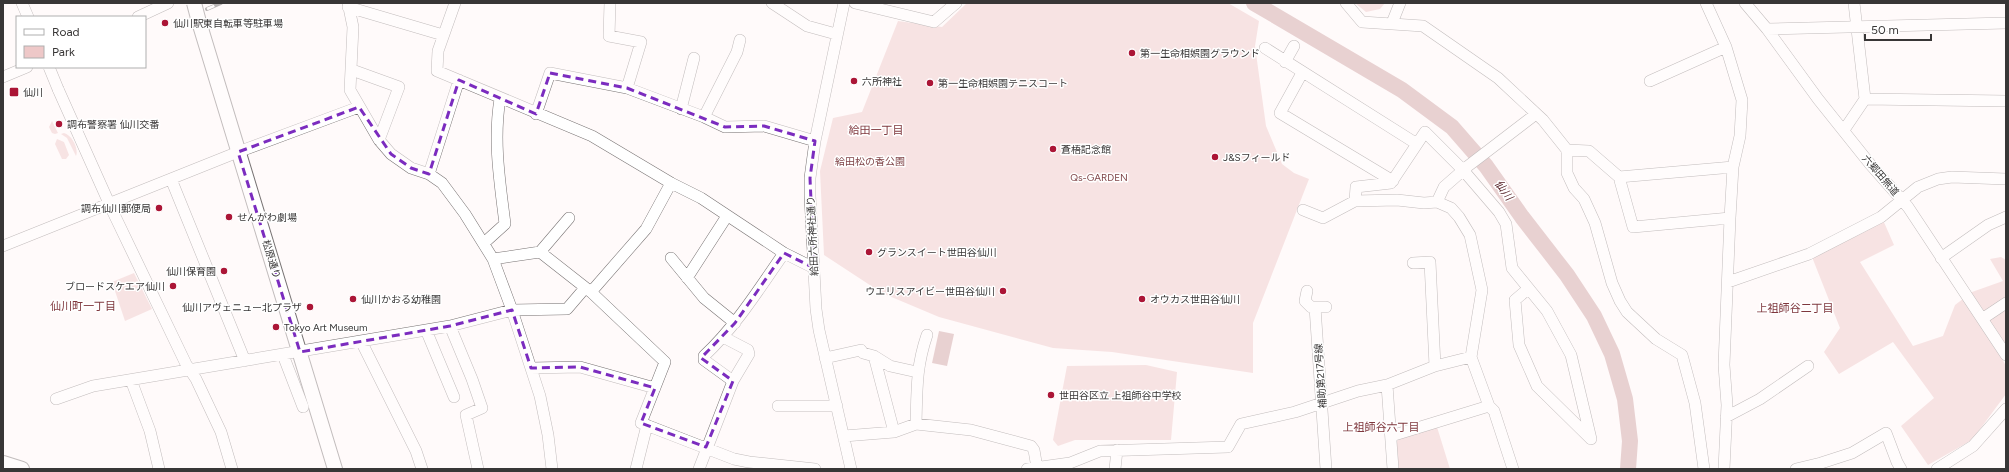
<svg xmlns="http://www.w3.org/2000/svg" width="2009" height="472" font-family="Figtree,'Noto Sans JP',sans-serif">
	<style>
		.green { fill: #eec8c8 }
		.water { fill: #cca0a1 }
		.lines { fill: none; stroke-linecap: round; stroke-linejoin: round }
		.river { stroke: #cca0a1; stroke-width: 16 }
		.minor-casing { stroke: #787373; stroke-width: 12 }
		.major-casing { stroke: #787373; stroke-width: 16 }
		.minor { stroke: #fff; stroke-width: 11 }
		.major { stroke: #fff; stroke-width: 14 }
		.rail-casing { stroke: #636060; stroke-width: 4 }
		.rail { stroke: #fff; stroke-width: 2.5; stroke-dasharray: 8; stroke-linecap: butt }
		.minor-bridge-casing { stroke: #787373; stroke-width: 12; stroke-linecap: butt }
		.major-bridge-casing { stroke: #787373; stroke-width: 16; stroke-linecap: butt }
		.minor-bridge { stroke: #fff; stroke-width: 11 }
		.major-bridge { stroke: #fff; stroke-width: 14 }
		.marked { fill: none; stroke: #7b2cbf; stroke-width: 3; stroke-dasharray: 8 5; stroke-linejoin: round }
		.poi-dot { fill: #ab1536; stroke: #fff; stroke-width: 1.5 }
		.labels { text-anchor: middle; stroke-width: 3; stroke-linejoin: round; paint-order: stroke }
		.poi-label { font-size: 10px; fill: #383636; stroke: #fff; text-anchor: start }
		.park-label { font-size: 10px; fill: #7f4447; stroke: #fff }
		.street-label { font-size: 10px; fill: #383636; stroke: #fff }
		.neighbourhood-label { font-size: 11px; fill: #7f373d; stroke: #fff }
		.water-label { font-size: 11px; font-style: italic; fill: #501a20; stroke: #fff }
	</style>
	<rect width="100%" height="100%" fill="#fffafa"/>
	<path class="green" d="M967,3H1228L1259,21L1255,46L1266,126L1282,164L1294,173L1309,179L1253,323V373L1112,352L1053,348L939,317L882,293L824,255L820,171L833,118L862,112L898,21L942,27Z
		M1355,3H1385L1380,9L1366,12Z
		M52,121L58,133L55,134L52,133L49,127Z
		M64,133C72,135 79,149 76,156L67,138L61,134Z
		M57,139L64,142L69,155L66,159H62L55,144Z
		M1883,220L1894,245L1860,262L1913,346L1943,336L1955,305L1972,292L2003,281L1990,259L2001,257L2006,260V352L2000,355L2006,366V394L1972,440L1928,465L1901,426L1934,398L1893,342L1839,374L1824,352L1840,328L1812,257Z
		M134,273L152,309L125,321L112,282Z
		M1146,365L1177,372L1171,440H1075L1058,446L1053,440L1067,366Z
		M1437,427L1450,469H1398L1396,443L1399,438Z"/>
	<path class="water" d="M939,331L954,334L947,366L932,363Z"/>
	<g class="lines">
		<path class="river" d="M1254,3L1402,90L1452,127L1486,166L1522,217L1567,275L1594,316L1612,354L1625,399L1630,441L1628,469"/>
		<g class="minor-casing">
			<path id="minor" d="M22,3L28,17
				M348,3L353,27L350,90L379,140L391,154L411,168L429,174L442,183L465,214L493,259L512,310L540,396L548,435L552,469
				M455,3L438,51L437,71L592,136L671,183L701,198L784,253L814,268
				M610,3L609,36L641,42L627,88
				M772,3L807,26L836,34
				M844,3L815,141L810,178V196L816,309L819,330L851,469
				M855,3L934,22L956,3
				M1346,3L1362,22L1423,26L1498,78L1543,120L1567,150V173L1574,188L1584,199L1595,223L1612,283L1620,301L1627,312L1656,339L1682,355L1695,403L1704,469
				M1706,3L1726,47L1742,100L1740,136L1733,167L1730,218L1724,365L1727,405L1724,469
				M1745,3L1767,29L1818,99L1870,164L1908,207L2006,355
				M348,7L443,35
				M138,17L168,3
				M1392,23L1400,3
				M1767,29L2006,23
				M1265,48L1417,144
				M1285,62L1294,46
				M352,70L399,87L379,140
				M1302,73L1280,113L1393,181
				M3,77L27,67
				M1650,81L1726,47
				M58,89L113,212L186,364L196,379L221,432L232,469
				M1865,99L2006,101
				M681,109L694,58
				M536,114L550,73L627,88L704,117L725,127L764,126L815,141
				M704,117L737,52L740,40
				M1844,130L1865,99L1854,3
				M1567,150L1589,151L1619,177L1633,227L1730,218
				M429,174L459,80
				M1619,177L1733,167
				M171,179L245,361
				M1355,201L1356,187L1391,183L1425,132L1463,170L1499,212L1506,224L1512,268L1547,311L1571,355L1591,439
				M1437,202L1444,187L1468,166L1536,114
				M1303,210L1323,218L1355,201L1397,200L1424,203L1437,202L1451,208L1459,217L1470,235L1482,290L1471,357L1489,406L1494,411L1513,469
				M484,243L505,224C500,183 493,141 500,99
				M3,246L238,152L359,107
				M540,252L591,292L665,362L641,423L734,459L749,462L815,469
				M671,258L704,298L735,323
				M1941,258L1988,225L2006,217
				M493,259L540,252L569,218
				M1413,263L1430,262L1435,366
				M687,278L727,216
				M1728,282L1809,254L1881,217L1918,187L1938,179L1952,177L2006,179
				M1528,289L1515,300L1519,345L1537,386L1591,439
				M1307,291L1305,301L1311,307H1315L1326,469
				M591,292L646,229L671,183
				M1315,307H1326
				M1982,319L2006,303
				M450,326L472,379L482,408L466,415L478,469
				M426,330L454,397
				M361,341L416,451L422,469
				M283,355L303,407
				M874,356L894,432
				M825,358L861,350L863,353L874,356L890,366L917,372
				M531,368L580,367L655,388
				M131,380L150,431L159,469
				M733,381L704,360V356C736,326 759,289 784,253
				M1387,385L1393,469
				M56,399L93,386L450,326L512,310L567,309L585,288
				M778,406H837
				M1726,417L1760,399L1808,366
				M916,424C917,390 916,367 927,335
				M844,436L894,432L916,424L971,430L1031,446L1034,450L1037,468
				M1391,436L1489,406
				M636,469L647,425
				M699,469L733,381L749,354L748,350L723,337
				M1027,469L1070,463L1100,451L1228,447L1241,424L1295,412L1358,391L1387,385L1435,366L1471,357
				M1115,469L1117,450
				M1796,469L1821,463L1852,453L1886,433L1897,462L1901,469
				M1937,469L1973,446L2006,409"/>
		</g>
		<g class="major-casing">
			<path id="major" d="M199,22L335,469
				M3,463L22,469"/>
		</g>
		<use href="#minor" class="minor"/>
		<use href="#major" class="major"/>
		<g class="rail-casing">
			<path id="rail" d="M207,9L221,3"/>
		</g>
		<use href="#rail" class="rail"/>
		<g class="minor-bridge-casing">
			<path id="minor-bridge" d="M49,67L58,89"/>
		</g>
		<g class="major-bridge-casing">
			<path id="major-bridge" d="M194,3L199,22"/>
		</g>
		<use href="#minor-bridge" class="minor-bridge"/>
		<use href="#major-bridge" class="major-bridge"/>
	</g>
	<path d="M0 0H2009V472H0ZM550,73L627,88L725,127L764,126L815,141L810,178L814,268L784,253L735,323L701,358L733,381L706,447L641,423L655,388L580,367L531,368L512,310L450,326L300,352L238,152L359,107L391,154L411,168L429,174L459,80L536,114Z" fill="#fffafa" fill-opacity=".55" fill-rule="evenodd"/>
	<path class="marked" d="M550,73L627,88L725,127L764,126L815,141L810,178L814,268L784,253L735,323L701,358L733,381L706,447L641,423L655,388L580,367L531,368L512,310L450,326L300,352L238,152L359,107L391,154L411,168L429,174L459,80L536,114Z"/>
	<g class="poi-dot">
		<circle cx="165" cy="23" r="4"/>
		<circle cx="1132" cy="53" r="4"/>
		<circle cx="854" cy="81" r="4"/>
		<circle cx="930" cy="83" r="4"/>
		<rect x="9" y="87" width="10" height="10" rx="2"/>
		<circle cx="59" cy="124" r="4"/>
		<circle cx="1053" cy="149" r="4"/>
		<circle cx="1215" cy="157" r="4"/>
		<circle cx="159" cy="208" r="4"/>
		<circle cx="229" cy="217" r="4"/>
		<circle cx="869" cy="252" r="4"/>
		<circle cx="224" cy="271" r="4"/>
		<circle cx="173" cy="286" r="4"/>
		<circle cx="1003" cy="291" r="4"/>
		<circle cx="353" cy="299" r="4"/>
		<circle cx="1142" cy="299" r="4"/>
		<circle cx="310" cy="307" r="4"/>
		<circle cx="276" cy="327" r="4"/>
		<circle cx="1051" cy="395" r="4"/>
	</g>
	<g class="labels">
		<g class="poi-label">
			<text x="173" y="27">仙川駅東自転車等駐車場</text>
			<text x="1140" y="57">第一生命相娯園グラウンド</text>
			<text x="862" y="85">六所神社</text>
			<text x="938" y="87">第一生命相娯園テニスコート</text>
			<text x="23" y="96">仙川</text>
			<text x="67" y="128">調布警察署 仙川交番</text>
			<text x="1061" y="153">蒼梧記念館</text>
			<text x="1223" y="161">J&amp;Sフィールド</text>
			<text x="151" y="212" text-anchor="end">調布仙川郵便局</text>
			<text x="237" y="221">せんがわ劇場</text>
			<text x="877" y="256">グランスイート世田谷仙川</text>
			<text x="216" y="275" text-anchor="end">仙川保育園</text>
			<text x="165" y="290" text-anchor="end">ブロードスケエア仙川</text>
			<text x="995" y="295" text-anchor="end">ウエリスアイビー世田谷仙川</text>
			<text x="361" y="303">仙川かおる幼稚園</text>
			<text x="1150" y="303">オウカス世田谷仙川</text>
			<text x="302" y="311" text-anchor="end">仙川アヴェニュー北プラザ</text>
			<text x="284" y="331">Tokyo Art Museum</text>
			<text x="1059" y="399">世田谷区立 上祖師谷中学校</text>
		</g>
		<g class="park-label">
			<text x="870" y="165">給田松の香公園</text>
			<text x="1099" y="181">Qs-GARDEN</text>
		</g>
		<g class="street-label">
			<text transform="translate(1881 175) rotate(49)" y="4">六郷田無道</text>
			<text transform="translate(812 236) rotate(-93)" y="4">給田六所神社通り</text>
			<text transform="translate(272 259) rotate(73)" y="4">松原通り</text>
			<text transform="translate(1320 376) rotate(-94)" y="4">補助第217号線</text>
		</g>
		<g class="neighbourhood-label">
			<text x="876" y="134">給田一丁目</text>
			<text x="83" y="310">仙川町一丁目</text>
			<text x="1795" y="312">上祖師谷二丁目</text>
			<text x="1381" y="431">上祖師谷六丁目</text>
		</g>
		<g class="water-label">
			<text transform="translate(1504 190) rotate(53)" y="4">仙川</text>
		</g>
	</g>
	<rect width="2009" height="472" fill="none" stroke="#383636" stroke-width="8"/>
	<rect x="16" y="16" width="130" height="52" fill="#ffffff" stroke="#afafaf"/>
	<rect x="24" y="29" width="20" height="6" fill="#ffffff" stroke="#afafaf"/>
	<text x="52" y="36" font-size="12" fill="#383636">Road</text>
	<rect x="24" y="46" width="20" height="12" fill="#eec8c8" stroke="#afafaf"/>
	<text x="52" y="56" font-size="12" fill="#383636">Park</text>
	<path d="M1865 34v6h66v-6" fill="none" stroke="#383636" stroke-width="2"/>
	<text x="1871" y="34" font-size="12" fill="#383636" stroke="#ffffff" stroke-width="3" paint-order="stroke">50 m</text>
</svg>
